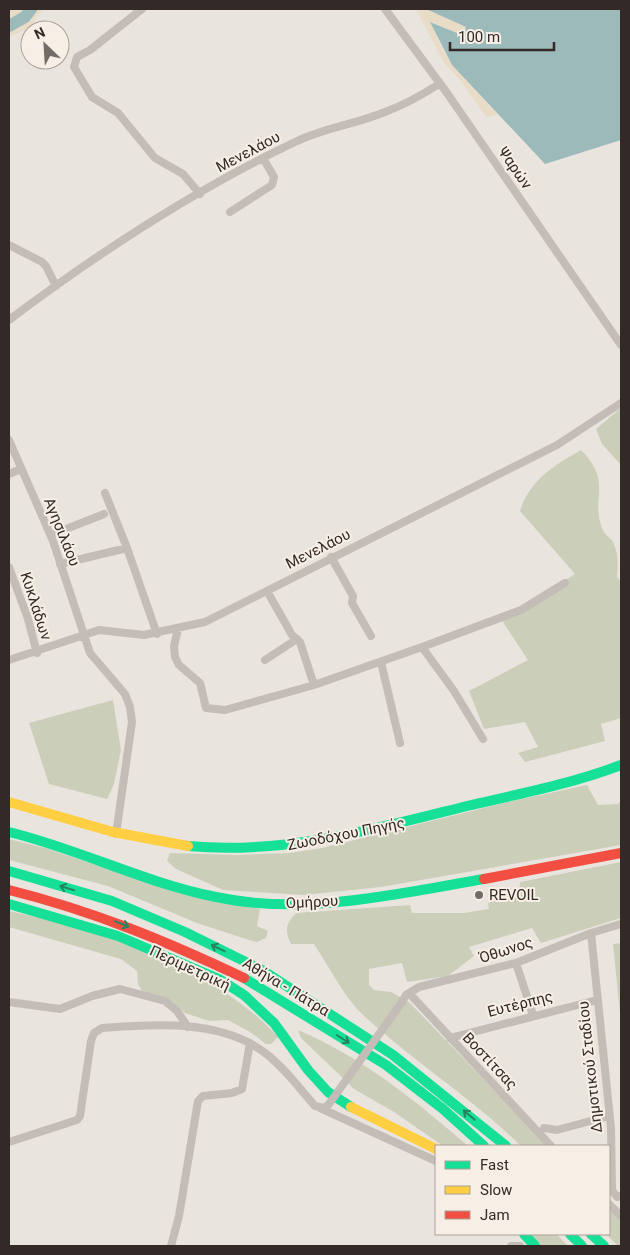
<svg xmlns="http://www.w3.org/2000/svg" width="630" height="1255" font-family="Roboto,sans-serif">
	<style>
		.green { fill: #cbcfb9 }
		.sand { fill: #e9dcc6 }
		.water { fill: #9cbaba }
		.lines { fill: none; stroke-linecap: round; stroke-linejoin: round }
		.river { stroke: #9cbaba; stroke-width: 12 }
		.street { stroke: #c3bcb7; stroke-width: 8 }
		.fast { stroke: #16e098; stroke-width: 10 }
		.slow { stroke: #ffcf43; stroke-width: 10 }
		.jam { stroke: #f24e42; stroke-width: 10 }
		.street-bridge { stroke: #c3bcb7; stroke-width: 8 }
		.oneway { stroke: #248560 }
		.poi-dot { fill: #736b67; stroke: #f7efe5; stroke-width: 2 }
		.labels { text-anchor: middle; stroke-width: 4; stroke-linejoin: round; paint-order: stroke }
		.street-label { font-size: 15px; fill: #332a27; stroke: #f7efe5 }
		.poi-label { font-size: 15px; fill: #332a27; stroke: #f7efe5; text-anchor: start }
	</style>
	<rect width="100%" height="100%" fill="#eae4de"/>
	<path class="green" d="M621,408V465L602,444L596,429Z
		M581,450C614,483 589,499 603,530C605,535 611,538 613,542C619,554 618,565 617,577L621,582V718L601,724L605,741L525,762L518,753L538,747L525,722L484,729L469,691L528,660L499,616L533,601L575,574L520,511C530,480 553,466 581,450Z
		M113,700L121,750L114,784L107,799L49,784L29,723Z
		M587,785L598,805L618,804L621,801V845L381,887L304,895L223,890L176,869L167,861L170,853L237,855L290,853L322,848L508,802Z
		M9,839L45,848L165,888L260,909L257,926L268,931L266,938L257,942L249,940L197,923L108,886L9,860Z
		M621,862V918L541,943L532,928L469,947L474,956L448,976L407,982L402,963L369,969V985L374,990L391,992L409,1002L548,1146H521C472,1098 414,1062 364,1016C343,996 330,968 314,944H291C285,931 285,924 296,913L410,905L412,913H464L489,909L488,903L519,892L520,882Z
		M9,911C96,929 218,969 278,1037L271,1044H266L250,1032L228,1020L209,1021L185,1013L172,1002L142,991L138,984L137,971L121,959L9,927Z
		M621,943V1024L613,944Z
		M298,1030C362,1057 416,1101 468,1146H443L394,1112L354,1089L301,1038Z
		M609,1208L621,1220V1246H618L606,1234H609Z
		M529,1234H556L568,1246H541Z"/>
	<path class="sand" d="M9,9H43L29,28L9,37Z
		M416,9H426L466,27L462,35L431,22L441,47L452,65L498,115L486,117L460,80L444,63Z"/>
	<path class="water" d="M426,9H621V140L545,164L452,65L430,22L462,35L466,27Z"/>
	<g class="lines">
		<path class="river" d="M9,26L25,17L31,9"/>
		<path class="street" d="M142,9L90,50L77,57L74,67L92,97L118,113L155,158L183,174L200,194
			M385,9L447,93L621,345
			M230,212L272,185L274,177L263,158
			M11,246L42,262L46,266L56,286
			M9,320C98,253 194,190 295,142C324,128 356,124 385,112C404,105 422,95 439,84
			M9,440L53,541L90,653L125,694L130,707L132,722L116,834
			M9,474L21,469
			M105,493L127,548
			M51,535L104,514
			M331,557L353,596L352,603L371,636
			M60,564L127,548L157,634
			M9,567L28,619L37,653
			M267,591L292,635L300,642L314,685
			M178,629L174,646L175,657L179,665L200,683L206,708L225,710L314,685L422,647L454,691L483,739
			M422,647L521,610L565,583
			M9,660L99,630L144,635L205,622L557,445L621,403
			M265,660L297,639
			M381,662L400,743
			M591,933L611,1128L612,1190L617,1197L621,1196
			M516,963L533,1015
			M409,993L551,1146
			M9,1002L60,1009L92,996L120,989L165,1001L177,1011L188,1027
			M402,1002L406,995L419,987L516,963L591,933L621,924
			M450,1038L597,1000
			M320,1108L436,1161
			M544,1128L557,1130L609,1116
			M9,1142L77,1120L80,1116L91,1041L94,1033L102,1028C154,1024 221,1019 265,1053C284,1067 299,1088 315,1106L324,1108L329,1104
			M609,1204L621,1216
			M171,1246L179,1216L198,1101L203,1096L232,1093L242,1089L250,1043
			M511,1246H520"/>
		<path class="fast" d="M9,832C79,849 145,883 216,897C304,916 397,894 484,879
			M188,846C284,855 375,829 467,806C519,794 571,784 621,765
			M9,871L112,901L185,932L262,970L393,1055L506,1146
			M9,904L118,936L219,979L244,995L274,1023L308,1070L328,1092L351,1107
			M244,978L386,1065L443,1109L484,1146
			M524,1234L535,1246
			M570,1234L582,1246
			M591,1234L604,1246"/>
		<path class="slow" d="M9,802L113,832L188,846
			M351,1107L436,1149"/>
		<path class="jam" d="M484,879L621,853
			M9,890C93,911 166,941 244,978"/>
		<path class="street-bridge" d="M329,1104L402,1002"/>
	</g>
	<defs><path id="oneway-shaft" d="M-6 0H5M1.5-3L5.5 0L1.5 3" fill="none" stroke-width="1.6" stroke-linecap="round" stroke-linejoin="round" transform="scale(1.25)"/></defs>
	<g class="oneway">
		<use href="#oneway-shaft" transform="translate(67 888) rotate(-163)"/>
		<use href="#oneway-shaft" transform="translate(122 924) rotate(21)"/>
		<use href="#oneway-shaft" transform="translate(218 948) rotate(-154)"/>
		<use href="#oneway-shaft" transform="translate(343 1039) rotate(32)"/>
		<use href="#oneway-shaft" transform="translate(469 1115) rotate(-140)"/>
	</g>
	<circle class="poi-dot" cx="479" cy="895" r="5"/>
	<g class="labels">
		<g class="street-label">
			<text transform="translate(248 152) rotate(-28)" y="5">Μενελάου</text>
			<text transform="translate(515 168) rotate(55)" y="5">Ψαρών</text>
			<text transform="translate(62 532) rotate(68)" y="5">Αγησιλάου</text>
			<text transform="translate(318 549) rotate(-27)" y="5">Μενελάου</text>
			<text transform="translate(36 606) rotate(72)" y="5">Κυκλάδων</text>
			<text transform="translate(346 834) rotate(-11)" y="5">Ζωοδόχου Πηγής</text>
			<text transform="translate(312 902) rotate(-3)" y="5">Ομήρου</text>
			<text transform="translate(506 950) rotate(-18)" y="5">Όθωνος</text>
			<text transform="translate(190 968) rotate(25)" y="5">Περιμετρική</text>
			<text transform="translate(286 987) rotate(31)" y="5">Αθήνα - Πάτρα</text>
			<text transform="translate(520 1004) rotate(-14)" y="5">Ευτέρπης</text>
			<text transform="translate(490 1061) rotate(47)" y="5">Βοστίτσας</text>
			<text transform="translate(590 1067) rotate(-96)" y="5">Δημοτικού Σταδίου</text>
		</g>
		<g class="poi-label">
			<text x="489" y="900">REVOIL</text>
		</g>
	</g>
	<rect width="630" height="1255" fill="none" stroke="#332a27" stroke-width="20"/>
	<rect x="435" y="1145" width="175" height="90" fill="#f7efe5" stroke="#a9a099"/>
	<rect x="445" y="1161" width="25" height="8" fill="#16e098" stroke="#a9a099"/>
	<text x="480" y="1170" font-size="15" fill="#332a27">Fast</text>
	<rect x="445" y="1186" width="25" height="8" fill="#ffcf43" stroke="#a9a099"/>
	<text x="480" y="1195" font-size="15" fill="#332a27">Slow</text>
	<rect x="445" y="1211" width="25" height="8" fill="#f24e42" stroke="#a9a099"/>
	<text x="480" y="1220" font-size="15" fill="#332a27">Jam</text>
	<g transform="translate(45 45) rotate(335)"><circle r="24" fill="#f7efe5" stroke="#a9a099"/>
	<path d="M0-4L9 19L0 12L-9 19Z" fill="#736b67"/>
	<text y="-8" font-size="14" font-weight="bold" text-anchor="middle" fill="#332a27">N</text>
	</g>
	<path d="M450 42v8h104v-8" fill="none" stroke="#332a27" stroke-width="2.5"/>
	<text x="458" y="42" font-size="15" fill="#332a27" stroke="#f7efe5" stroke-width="4" paint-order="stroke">100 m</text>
</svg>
